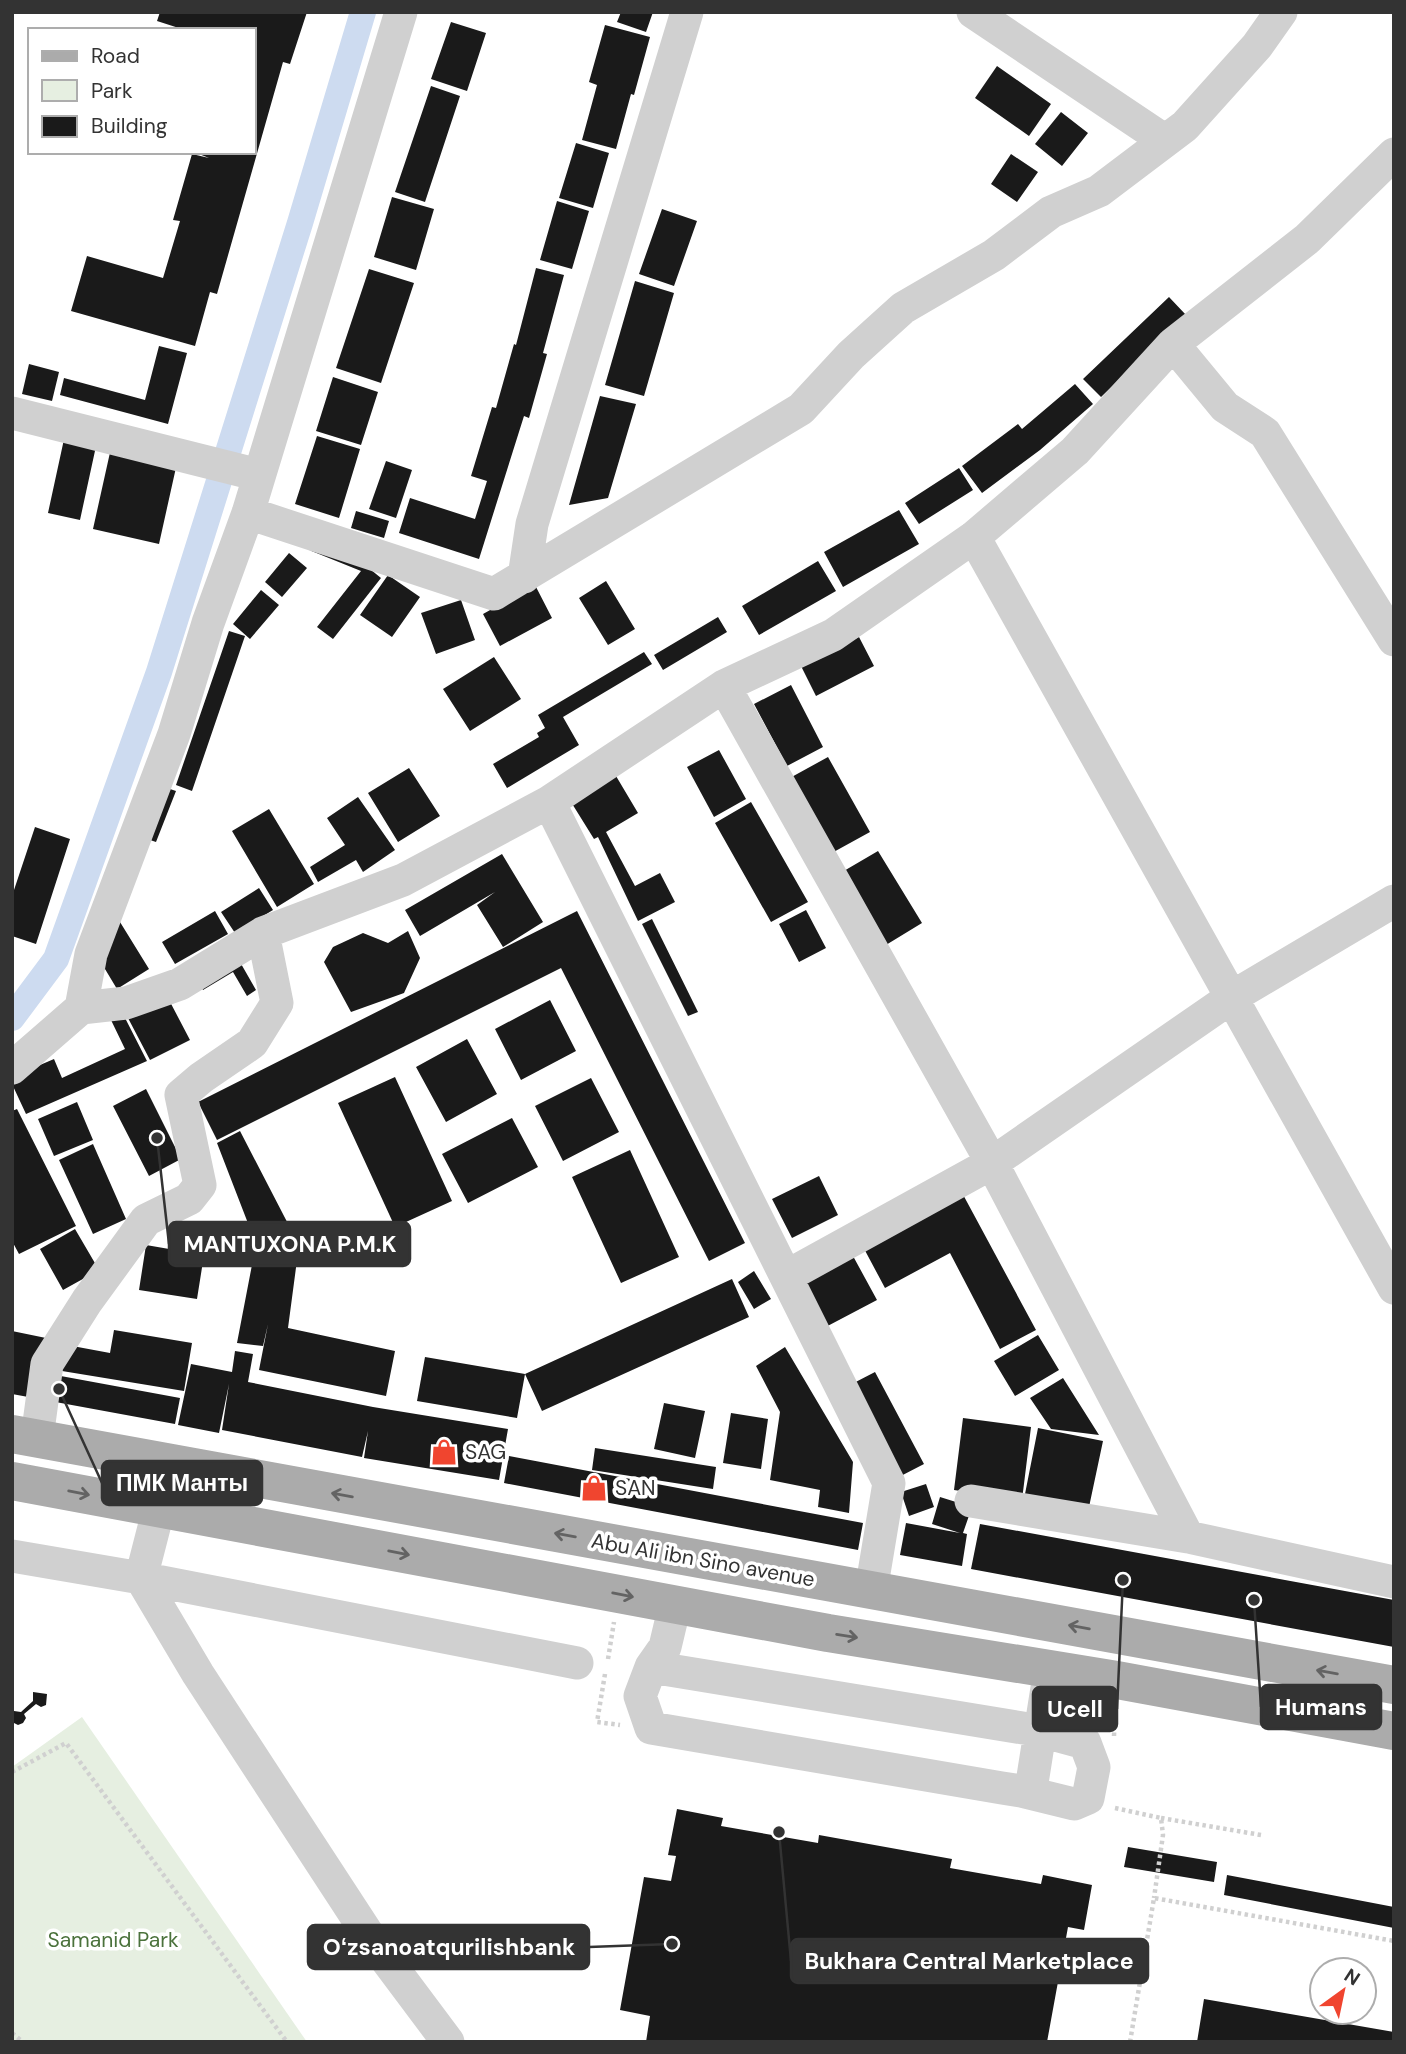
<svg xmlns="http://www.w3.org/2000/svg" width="1406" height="2054" font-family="'DM Sans',sans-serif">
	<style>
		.green { fill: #e6efe1 }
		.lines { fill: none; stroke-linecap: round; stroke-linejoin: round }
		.canal { stroke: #cddbf0; stroke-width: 26 }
		.building { fill: #1a1a1a }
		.path { stroke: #d0d0d0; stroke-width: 4.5; stroke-dasharray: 3.5 3.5; stroke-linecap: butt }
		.minor { stroke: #d0d0d0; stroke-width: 33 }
		.major { stroke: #ababab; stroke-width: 38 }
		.oneway { stroke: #636363 }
		.labels { text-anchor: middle; stroke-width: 7; stroke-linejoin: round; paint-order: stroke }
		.poi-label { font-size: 21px; fill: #333; stroke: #fff; text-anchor: start }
		.street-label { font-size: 21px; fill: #333; stroke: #fff }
		.park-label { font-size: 21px; fill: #4b723c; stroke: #fff }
		.leader { fill: none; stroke: #333; stroke-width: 2.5 }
		.callout-dot { fill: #333; stroke: #fff; stroke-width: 2.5 }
		.callout { fill: #333; stroke: #333; stroke-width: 2.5 }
		.callout-label { font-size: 23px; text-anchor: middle; font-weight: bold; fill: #fff }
	</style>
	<rect width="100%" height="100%" fill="#fff"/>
	<path class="green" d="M82,1717L307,2042H12V1767Z"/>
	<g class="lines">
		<path class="canal" d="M12,1018L56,959L159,672L300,223L363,12"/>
	</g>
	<path class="building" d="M160,12H307L290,64L283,62L217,294L210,292L195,346L71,311L87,256L163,278L180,221L173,220L192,154L209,158L194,152H254V30H185L157,21Z
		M621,12H653L646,32L617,22Z
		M451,22L486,33L467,91L431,79Z
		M605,25L650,37L634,95L631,94L616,149L582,140L597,85L589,82Z
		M997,66L1051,104L1029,136L975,98Z
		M431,86L460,96L425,202L395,192Z
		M1061,112L1088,133L1062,166L1035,144Z
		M576,143L609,153L593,208L559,198Z
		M1011,154L1038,172L1017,202L991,184Z
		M392,197L434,209L416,270L374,257Z
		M557,201L589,211L572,269L540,260Z
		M662,209L697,221L674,286L639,274Z
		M536,268L564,275L543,353L547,354L529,418L524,416L479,559L399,533L410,498L475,519L487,481L471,476L492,407L496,408L514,344L516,345Z
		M369,269L414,283L381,383L336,368Z
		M635,281L674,293L644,396L605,385Z
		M1169,297L1186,315L1101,397L1083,379Z
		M159,346L187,353L168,424L60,395L64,378L145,400Z
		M29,364L59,372L52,401L22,394Z
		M333,377L378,392L361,445L316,431Z
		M1075,384L1093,404L1040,450L982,493L962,466L1018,424L1022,429Z
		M600,396L636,404L608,498L569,505Z
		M66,430L98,437L80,520L48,513Z
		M317,436L360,449L339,518L295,504Z
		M111,448L177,463L159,544L93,529Z
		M386,461L412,470L396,518L369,509Z
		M959,468L973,490L919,524L905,503Z
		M899,510L919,544L843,587L824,552Z
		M356,511L389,521L384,538L351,528Z
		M309,550L365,565L381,578L333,639L317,627L361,571Z
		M289,553L307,568L282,597L265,582Z
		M818,561L836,591L759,635L742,606Z
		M388,575L420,597L392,637L360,615Z
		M606,581L635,629L608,645L579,598Z
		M535,585L552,618L500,646L483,614Z
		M261,590L279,605L250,639L233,624Z
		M461,600L475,640L436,654L421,613Z
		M718,617L727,632L663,670L654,655Z
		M229,631L245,636L192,791L176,785Z
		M859,637L874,666L816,696L801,666Z
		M644,652L652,664L563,717L579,745L507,788L493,764L539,737L537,733L545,728L538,715Z
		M494,657L521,699L470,731L443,689Z
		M791,685L823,747L787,766L754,704Z
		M719,750L746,799L714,817L687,767Z
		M828,757L870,832L830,854L788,779Z
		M409,768L440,816L398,842L368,793Z
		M616,776L638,813L606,832L635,886L660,873L675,902L638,921L598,837L594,839L571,802Z
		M164,787L176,791L156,842L144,838Z
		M358,797L395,850L363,872L356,860L318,882L310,867L345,845L327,818Z
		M751,802L808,902L771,922L715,823Z
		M269,809L314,884L277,907L232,831Z
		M35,827L70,839L36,944L12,936V896Z
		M878,851L922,923L881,948L837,875Z
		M502,854L543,922L503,947L477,905L495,892L420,936L405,910Z
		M259,888L273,910L235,933L221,912Z
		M806,910L826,948L799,962L779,924Z
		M215,911L228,934L175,964L162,942Z
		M577,911L745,1243L709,1261L561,968L217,1140L198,1102Z
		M652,919L698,1012L688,1016L642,924Z
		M120,922L149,969L117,989L96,954Z
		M408,931L420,958L404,993L351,1012L324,962L333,947L363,933L388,943Z
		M236,955L256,990L247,996L233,972L203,990L197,979Z
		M168,998L190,1040L150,1060L128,1018Z
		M550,1000L576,1051L521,1080L495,1029Z
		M123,1014L147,1061L26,1114L12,1084V1077L54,1059L62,1078L125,1049L111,1020Z
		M467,1039L497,1094L446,1122L416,1067Z
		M395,1077L452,1201L395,1227L338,1103Z
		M591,1078L619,1132L563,1161L535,1106Z
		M146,1089L181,1159L149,1176L113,1106Z
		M77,1102L93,1140L54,1156L38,1119Z
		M17,1109L76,1226L19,1254L12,1241V1111Z
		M512,1118L538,1167L468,1203L442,1154Z
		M240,1131L299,1245L288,1328L395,1351L386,1396L259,1370L268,1324L263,1346L237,1343L256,1244L217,1143Z
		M93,1144L126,1219L93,1234L59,1160Z
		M630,1150L679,1257L621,1283L572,1177Z
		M819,1176L838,1215L792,1238L772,1199Z
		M960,1189L1036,1330L1000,1349L950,1253L885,1288L861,1243Z
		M75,1229L99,1270L63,1290L40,1249Z
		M146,1245L204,1255L197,1299L139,1290Z
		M853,1256L877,1300L820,1330L797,1286Z
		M754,1271L771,1299L754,1309L738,1282Z
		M732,1279L749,1317L542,1411L525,1374L517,1418L417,1401L425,1357L525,1374Z
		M114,1330L192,1343L184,1391L62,1371L67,1345L110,1353Z
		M12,1331L46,1338L39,1372L180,1398L175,1424L12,1394Z
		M1038,1335L1059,1370L1015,1396L994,1361Z
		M785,1347L853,1462L849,1513L818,1507L820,1490L770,1480L780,1412L756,1366Z
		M235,1351L253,1354L248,1382L373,1407L508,1429L499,1480L364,1458L368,1431L362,1457L222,1430L229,1384L219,1433L178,1425L191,1364L232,1372Z
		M875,1372L924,1464L895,1479L846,1387Z
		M1063,1378L1099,1435L1051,1429L1030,1398Z
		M664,1403L705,1411L695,1458L654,1449Z
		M731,1413L768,1419L761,1469L723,1463Z
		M963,1418L1031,1427L1022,1500L954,1490Z
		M1038,1428L1103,1441L1089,1507L1025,1494Z
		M595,1448L716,1467L713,1489L592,1470Z
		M509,1456L863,1523L858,1550L504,1483Z
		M926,1484L934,1507L909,1516L901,1492Z
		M940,1497L972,1507L963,1533L967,1534L962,1566L900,1555L906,1523L960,1533L932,1524Z
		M980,1524L1394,1600V1647L971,1569Z
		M33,1692L47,1694L46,1705L41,1707L36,1704L24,1714L26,1718L23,1723L18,1725L14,1723L12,1713L14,1711L21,1712L33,1701Z
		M677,1809L723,1818L721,1826L818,1843L819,1835L952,1859L950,1868L1041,1884L1043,1875L1092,1885L1084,1930L1068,1927L1047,2042H646L650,2016L620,2010L644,1877L671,1881L676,1856L668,1855Z
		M1128,1847L1217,1862L1214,1882L1124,1867Z
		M1227,1875L1394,1907V1928L1224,1895Z
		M1204,1999L1394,2032V2042H1197Z"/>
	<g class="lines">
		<path class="path" d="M608,1659L614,1622
			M605,1674L597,1722L620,1725
			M1114,1736L1115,1709
			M12,1772L66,1743L287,2042
			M1115,1808L1161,1818L1163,1835L1154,1898
			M1161,1818L1261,1835
			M12,2033L23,2042
			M1130,2042L1154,1898L1394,1941"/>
		<path class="minor" d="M973,12L1164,140
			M1173,344L1225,407L1265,433L1394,640
			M12,413L259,475
			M248,513L494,594L801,409L851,355L903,308L994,255L1051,212L1099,191L1185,126L1257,46L1281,12
			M974,537L1394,1288
			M524,577L532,524L687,12
			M724,686L992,1163L1188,1537
			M549,802L889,1483L871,1591
			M81,1008L126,1003L180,984L263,933L403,880L549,802L724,686L833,635L974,537L1075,451L1173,344L1307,239L1394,154
			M12,1068L81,1008L91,954L174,734L208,623L248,513L401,12
			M787,1276L992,1163L1232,997L1394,901
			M37,1438L47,1364L87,1301L146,1220L189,1199L200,1185L181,1095L201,1078L252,1043L277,1003L263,933
			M971,1501L1188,1537L1394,1582
			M159,1508L141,1578L198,1674L371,1939L448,2042
			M12,1556L141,1578L577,1663
			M675,1605L665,1647L651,1667L640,1696L651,1728L1002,1788L1021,1791L1032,1783L1050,1669
			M651,1667L1041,1731L1085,1743L1094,1767L1088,1798L1074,1804L1021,1791"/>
		<path class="major" d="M12,1434L1394,1685
			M12,1481L828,1633L1117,1680L1394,1731"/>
	</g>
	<defs><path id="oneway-shaft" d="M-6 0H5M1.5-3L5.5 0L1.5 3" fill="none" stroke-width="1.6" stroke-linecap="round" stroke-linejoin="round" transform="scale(1.75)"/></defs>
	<g class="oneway">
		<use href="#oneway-shaft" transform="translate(79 1493) rotate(11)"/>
		<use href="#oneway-shaft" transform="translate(342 1495) rotate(-170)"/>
		<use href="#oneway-shaft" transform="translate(565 1535) rotate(-170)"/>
		<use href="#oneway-shaft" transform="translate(399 1553) rotate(11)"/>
		<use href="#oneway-shaft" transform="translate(623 1595) rotate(11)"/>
		<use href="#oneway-shaft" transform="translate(1079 1627) rotate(-170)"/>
		<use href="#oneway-shaft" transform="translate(847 1636) rotate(9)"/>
		<use href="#oneway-shaft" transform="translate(1327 1672) rotate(-170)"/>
	</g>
	<defs>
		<g id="shop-bare" transform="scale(2.1)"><path d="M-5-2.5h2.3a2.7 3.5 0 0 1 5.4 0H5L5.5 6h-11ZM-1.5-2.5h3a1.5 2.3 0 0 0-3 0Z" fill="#f0452f" stroke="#fff" stroke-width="2.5" paint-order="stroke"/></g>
	</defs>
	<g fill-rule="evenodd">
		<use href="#shop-bare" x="444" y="1452"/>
		<use href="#shop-bare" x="594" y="1488"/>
	</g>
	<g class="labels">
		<g class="poi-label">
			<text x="465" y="1459">SAG</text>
			<text x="615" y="1495">SAN</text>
		</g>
		<g class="street-label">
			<text transform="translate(703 1560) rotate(10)" y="7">Abu Ali ibn Sino avenue</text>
		</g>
		<g class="park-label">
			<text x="113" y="1947">Samanid Park</text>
		</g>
	</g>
	<path class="leader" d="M157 1138L169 1244M59 1389L102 1483M1254 1600L1261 1707M1123 1580L1117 1709M672 1944L589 1947M779 1832L791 1961"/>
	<g class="callout-dot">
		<circle cx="157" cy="1138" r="7"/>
		<circle cx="59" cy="1389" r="7"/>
		<circle cx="1254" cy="1600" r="7"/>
		<circle cx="1123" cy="1580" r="7"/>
		<circle cx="672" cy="1944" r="7"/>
		<circle cx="779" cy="1832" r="7"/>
	</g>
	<g class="callout">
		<rect x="169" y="1222" width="241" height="44" rx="7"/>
		<rect x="102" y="1461" width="160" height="44" rx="7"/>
		<rect x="1261" y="1685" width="120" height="44" rx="7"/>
		<rect x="1033" y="1687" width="84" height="44" rx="7"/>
		<rect x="308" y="1925" width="281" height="44" rx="7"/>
		<rect x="791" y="1939" width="357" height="44" rx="7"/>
	</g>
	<g class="callout-label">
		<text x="290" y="1252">MANTUXONA P.M.K</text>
		<text x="182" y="1491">ПМК Манты</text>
		<text x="1321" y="1715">Humans</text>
		<text x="1075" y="1717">Ucell</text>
		<text x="449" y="1955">Oʻzsanoatqurilishbank</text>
		<text x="969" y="1969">Bukhara Central Marketplace</text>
	</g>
	<rect width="1406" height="2054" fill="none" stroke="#333333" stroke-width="28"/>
	<rect x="28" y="28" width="228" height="126" fill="#ffffff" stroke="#adadad" stroke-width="2"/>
	<rect x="42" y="51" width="35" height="10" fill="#ababab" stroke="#adadad" stroke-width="2"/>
	<text x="91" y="63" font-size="21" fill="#333333">Road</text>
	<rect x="42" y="80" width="35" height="21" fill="#e6efe1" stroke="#adadad" stroke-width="2"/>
	<text x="91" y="98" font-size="21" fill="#333333">Park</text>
	<rect x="42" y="116" width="35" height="21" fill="#1a1a1a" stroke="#adadad" stroke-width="2"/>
	<text x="91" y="133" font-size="21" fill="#333333">Building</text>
	<g transform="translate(1343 1991) rotate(33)"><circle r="33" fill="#ffffff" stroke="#adadad" stroke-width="2"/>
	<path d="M0-5L12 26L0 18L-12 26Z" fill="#f0452f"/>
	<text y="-10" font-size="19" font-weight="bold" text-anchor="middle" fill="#333333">N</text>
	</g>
</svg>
